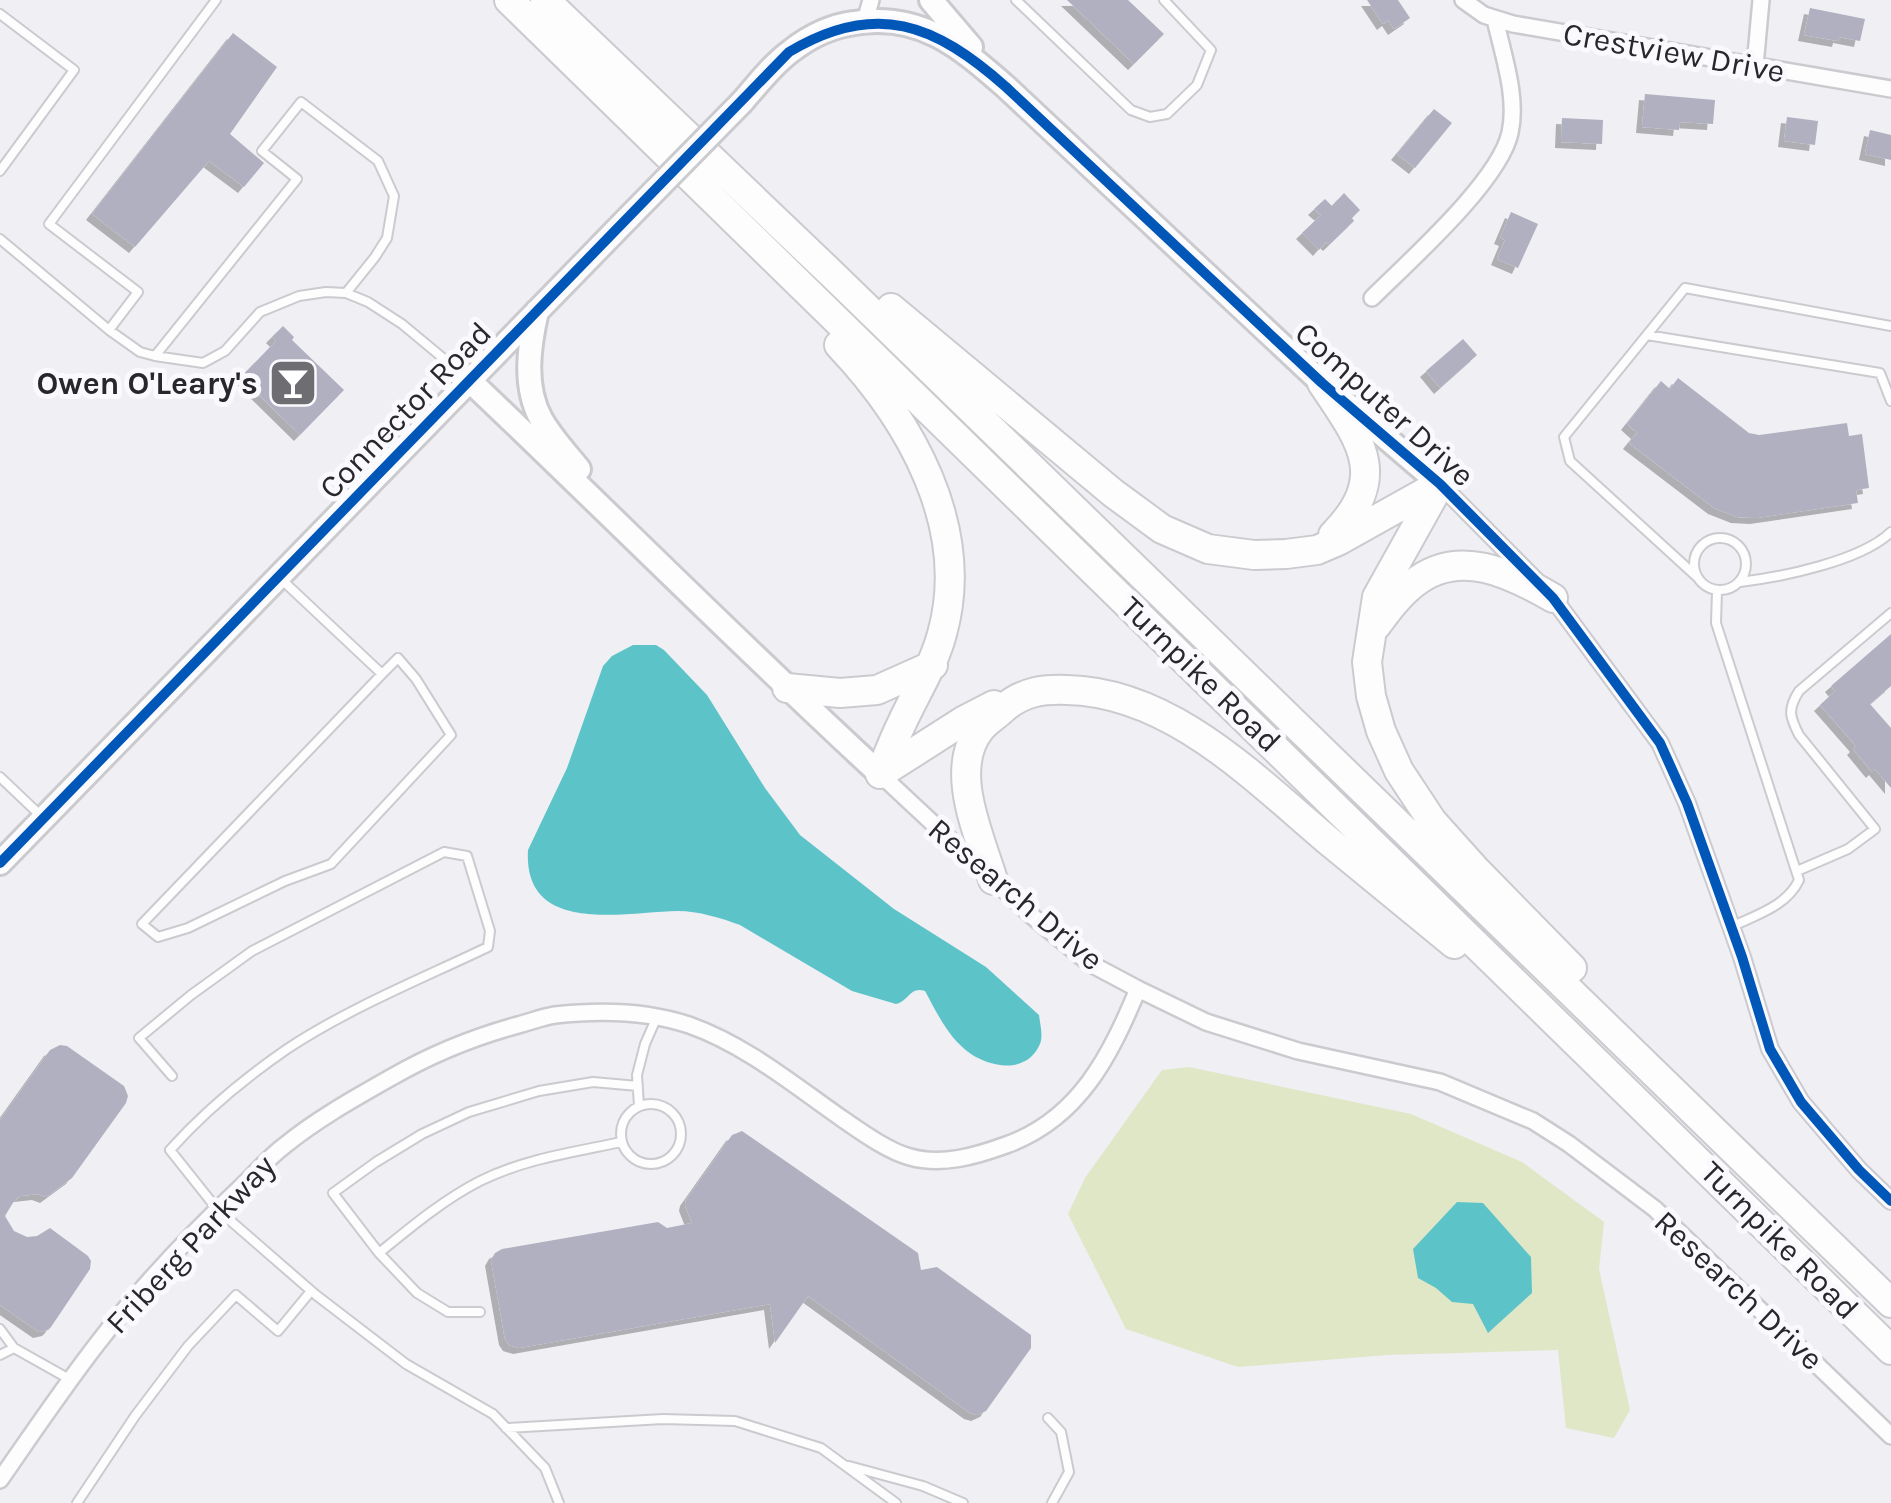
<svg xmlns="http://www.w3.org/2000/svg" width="1891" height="1503" font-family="Karla,sans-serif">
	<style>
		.green { fill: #e0e7c7 }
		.water { fill: #5cc4c9 }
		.building { fill: #b1b0c0; filter: url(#shadow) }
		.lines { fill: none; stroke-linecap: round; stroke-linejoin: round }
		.lane-casing { stroke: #cbcbcf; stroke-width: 12 }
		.street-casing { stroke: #cbcbcf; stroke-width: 20 }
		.secondary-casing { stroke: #cbcbcf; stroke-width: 28 }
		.highway-casing { stroke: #cbcbcf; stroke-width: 32 }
		.lane { stroke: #fdfdfd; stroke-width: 8 }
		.street { stroke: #fdfdfd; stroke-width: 15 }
		.secondary { stroke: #fdfdfd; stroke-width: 22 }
		.highway { stroke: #fdfdfd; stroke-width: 28 }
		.secondary-bridge-casing { stroke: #cbcbcf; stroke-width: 28; stroke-linecap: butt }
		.secondary-bridge { stroke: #fdfdfd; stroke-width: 22 }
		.cycleway-casing { stroke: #fafafe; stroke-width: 16 }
		.cycleway { stroke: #0057b8; stroke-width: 10 }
		.labels { text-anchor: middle; stroke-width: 10; stroke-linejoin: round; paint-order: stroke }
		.street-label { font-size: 32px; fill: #28282c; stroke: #fafafe }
		.poi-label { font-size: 32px; font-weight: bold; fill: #28282c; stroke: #fafafe; text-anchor: end }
	</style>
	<defs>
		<filter id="shadow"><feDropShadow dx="-6" dy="6" stdDeviation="0" flood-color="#0004"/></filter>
	</defs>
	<rect width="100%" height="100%" fill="#efeff4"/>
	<path class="green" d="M1189,1067L1411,1114L1522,1162L1604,1222L1599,1269L1630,1410L1614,1438L1566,1428L1558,1350L1387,1355L1238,1367L1126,1329L1068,1214L1085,1178L1162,1070Z"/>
	<path class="water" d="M633,645H656L664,650L707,695L765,788L800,835L894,909L986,967L1039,1015C1040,1024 1044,1038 1039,1046C1026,1073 992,1068 971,1054C949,1039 937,1013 925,991C910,986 909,1001 896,1004L852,991L740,925C721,918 698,911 678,911C624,912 523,936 528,850L567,768L603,666L612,656Z
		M1457,1202L1483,1203L1531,1257L1532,1293L1488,1333L1473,1304L1452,1302L1436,1288L1418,1278L1413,1249Z"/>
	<path class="building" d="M1067,0H1128L1164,34L1134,64Z
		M1367,0H1398L1410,18L1394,29L1388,20L1383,24Z
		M1810,8L1865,19L1860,41L1839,37L1838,41L1804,35Z
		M233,33L277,67L230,134L264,163L244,187L209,161L135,247L92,214Z
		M1645,94L1715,100L1713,124L1680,122L1679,130L1642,127Z
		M1434,109L1452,123L1415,168L1397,154Z
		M1787,117L1818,121L1815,145L1784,141Z
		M1562,118L1603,120L1602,144L1561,142Z
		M1870,130L1891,135V160L1865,154Z
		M1344,193L1360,210L1352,218L1354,221L1329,245L1326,242L1319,250L1302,233L1321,215L1314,209L1325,199L1332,206Z
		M1511,212L1538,224L1518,268L1497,259L1505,240L1500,238Z
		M283,326L294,337L292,340L344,390L300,435L241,377L276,341L272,337Z
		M1463,339L1477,355L1440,388L1426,371Z
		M1678,378L1749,433L1759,435L1847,423L1849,436L1862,434L1869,488L1856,490L1858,503L1756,518L1737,517L1714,508L1629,443L1637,433L1627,424L1661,381L1670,389Z
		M1891,634V686L1870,704L1891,728V788L1875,769L1872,772L1853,749L1856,746L1820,705L1835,691L1831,686Z
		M60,1045L67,1046L124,1086L128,1096L126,1103L72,1178L46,1197L38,1194L20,1196L14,1201L5,1216L14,1231L27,1237L37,1236L50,1228L88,1256L91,1261L90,1269L51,1327L48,1330L39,1332L0,1305V1120L50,1050Z
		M742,1131L918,1253L921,1270L937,1267L1031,1335V1348L986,1411L977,1415L970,1413L808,1296L775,1343L770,1304L519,1348L509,1345L505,1339L491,1260L495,1253L502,1249L658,1222L667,1228L692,1223L685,1205L686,1200L732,1135Z"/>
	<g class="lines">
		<g class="lane-casing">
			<path id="lane" d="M1016,0L1131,110L1150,117L1167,114L1197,85L1211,50L1164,0
				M0,14L74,70L0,171
				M0,239L109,330L140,352L155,356L203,363L225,351L260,312L299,296L326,292L346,293L368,302L402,324L467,378
				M109,330L138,292L49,224L216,0
				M1647,335L1880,373L1891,401
				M155,356L297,179L262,151L301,102L378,161L394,196L387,238L375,257L346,293
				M1694 564a26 26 0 1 1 52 0a26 26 0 1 1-52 0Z
				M1696,576L1570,461L1564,437L1685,288L1891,326
				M281,579L382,674L142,924L158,937L188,928L285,881L331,864L451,735L416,679L398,658L382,674
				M1740,582C1782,577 1861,561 1891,532
				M1717,591L1716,623L1799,880C1787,906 1756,915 1731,927
				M0,777L40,815
				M1797,871L1848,849L1875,829L1799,735C1790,717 1787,710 1799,691L1891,613
				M172,1076L139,1038L191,995L252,951L444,852L467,856L490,931L488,947C421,979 349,1008 287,1049C245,1078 204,1112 170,1150L217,1209L316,1295L406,1364L493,1414L545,1468L559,1503
				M621 1134a30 30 0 1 1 60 0a30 30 0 1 1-60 0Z
				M639,1106L637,1075L645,1044L656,1019
				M379,1253L333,1193L376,1162L422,1134L469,1112L539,1091L593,1082L638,1086
				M480,1312H448L417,1293L379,1253C411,1227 443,1200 480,1181C524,1159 574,1152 621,1142
				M0,1329L14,1348
				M0,1355L14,1348L71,1380
				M1048,1418L1061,1432L1069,1472L1052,1503
				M506,1428L663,1419L735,1421L821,1448L896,1503
				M849,1466L923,1486L963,1503
				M77,1503L135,1416L188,1346L236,1295L278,1331L311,1291"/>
		</g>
		<g class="street-casing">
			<path id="street" d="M1463,0L1484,15L1513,24L1891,89
				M865,21L871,0
				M1755,66L1761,0
				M1372,298C1408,262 1499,182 1510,133C1518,97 1503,55 1495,19
				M1440,484L1553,598L1660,743L1687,803L1742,957L1770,1049L1801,1102L1859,1170L1891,1201
				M880,774L1032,916L1089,963L1138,989L1206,1022L1298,1051L1440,1082L1533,1121L1569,1144L1655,1209L1891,1436
				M0,1480C32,1434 63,1388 97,1344C140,1288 189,1236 240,1188C255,1174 268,1158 284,1146C317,1119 355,1098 392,1077C432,1054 474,1037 518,1025C530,1022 542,1017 555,1015C599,1010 647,1011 689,1025C746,1045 795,1086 844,1120C863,1133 888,1151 910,1157C942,1166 976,1156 1006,1145C1079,1119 1110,1056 1138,989"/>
		</g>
		<g class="secondary-casing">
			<path id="secondary" d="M931,0L971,47
				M742,102C757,85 772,65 791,51C809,37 831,26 854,23C920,12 959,46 1006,87L1322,383L1440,484
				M537,311C529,346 523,386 541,419C551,437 566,453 579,469
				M469,380C607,511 741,646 880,774
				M0,863L629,217"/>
		</g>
		<g class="highway-casing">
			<path id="highway" d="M509,0L1891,1350
				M545,0L835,277L1891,1303
				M891,308L1113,493L1162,529L1208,549L1254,555L1286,554L1317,550L1338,541L1440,484
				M839,345C910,420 972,527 942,634C933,667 915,694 901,725C893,741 887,758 880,774
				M1322,383C1360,440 1391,476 1333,535
				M1440,484L1377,597L1367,662L1371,696L1381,731L1399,771L1432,821L1476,870L1572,968
				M1376,626C1387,611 1398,596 1413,584C1458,547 1510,573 1553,598
				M787,688L840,693L877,690L933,665
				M880,774L963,721L994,705
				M993,880C980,836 947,769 981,728C987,721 997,715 1004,708C1023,692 1042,689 1067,690C1172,692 1256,780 1331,843C1372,877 1413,910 1454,944"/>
		</g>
		<use href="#lane" class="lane"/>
		<use href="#street" class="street"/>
		<use href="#secondary" class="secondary"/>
		<use href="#highway" class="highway"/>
		<g class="secondary-bridge-casing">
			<path id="secondary-bridge" d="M629,217L742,102"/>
		</g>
		<use href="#secondary-bridge" class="secondary-bridge"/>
		<g class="cycleway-casing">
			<path id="cycleway" d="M0,863L789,52C876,0 935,24 1006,87L1322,383L1440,484L1553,598L1660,743L1687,803L1742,957L1770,1049L1801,1102L1859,1170L1891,1201"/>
		</g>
		<use href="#cycleway" class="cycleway"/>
	</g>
	<defs>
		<g id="bar-square" transform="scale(2.5)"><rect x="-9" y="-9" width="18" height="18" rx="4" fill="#6e6e72" stroke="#fafafe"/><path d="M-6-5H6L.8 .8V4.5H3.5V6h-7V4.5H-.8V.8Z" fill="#fff"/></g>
	</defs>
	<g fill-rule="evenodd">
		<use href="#bar-square" x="293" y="383"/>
	</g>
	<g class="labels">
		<g class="street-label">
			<text transform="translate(1674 52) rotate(10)" y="11">Crestview Drive</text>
			<text transform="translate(1385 404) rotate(42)" y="11">Computer Drive</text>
			<text transform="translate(405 410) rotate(-46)" y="11">Connector Road</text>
			<text transform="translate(1201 674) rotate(44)" y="11">Turnpike Road</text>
			<text transform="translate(1016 894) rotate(40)" y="11">Research Drive</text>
			<text transform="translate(1780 1240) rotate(45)" y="11">Turnpike Road</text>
			<text transform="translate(190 1244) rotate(-47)" y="11">Friberg Parkway</text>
			<text transform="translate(1739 1290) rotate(43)" y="11">Research Drive</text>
		</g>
		<g class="poi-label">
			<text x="258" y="394">Owen O'Leary's</text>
		</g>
	</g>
</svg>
